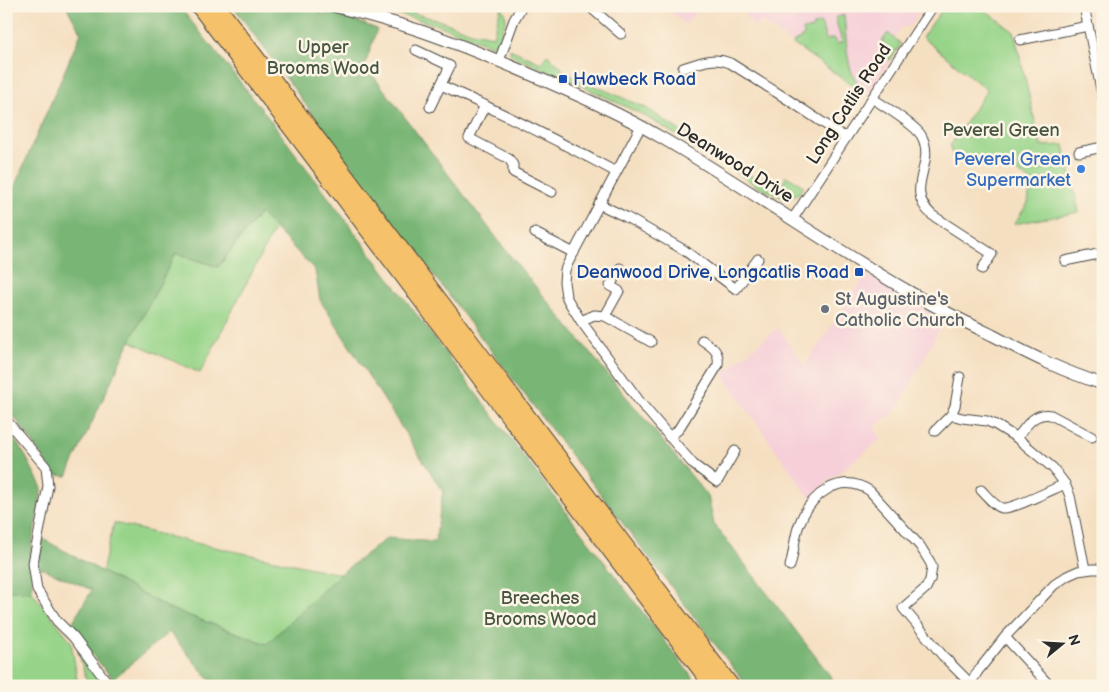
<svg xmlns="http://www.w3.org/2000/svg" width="1109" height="692" viewBox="0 0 1109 692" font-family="'Balsamiq Sans',sans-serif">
  <rect width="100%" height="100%" fill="#fcf5e5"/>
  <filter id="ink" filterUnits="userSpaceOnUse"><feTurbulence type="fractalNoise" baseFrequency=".02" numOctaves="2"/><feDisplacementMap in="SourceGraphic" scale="10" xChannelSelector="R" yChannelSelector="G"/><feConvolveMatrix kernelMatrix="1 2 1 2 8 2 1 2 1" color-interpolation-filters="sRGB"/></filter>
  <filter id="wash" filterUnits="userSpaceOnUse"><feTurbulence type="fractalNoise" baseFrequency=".0096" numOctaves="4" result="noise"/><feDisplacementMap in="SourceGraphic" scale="20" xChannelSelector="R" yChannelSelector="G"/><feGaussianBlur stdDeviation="1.12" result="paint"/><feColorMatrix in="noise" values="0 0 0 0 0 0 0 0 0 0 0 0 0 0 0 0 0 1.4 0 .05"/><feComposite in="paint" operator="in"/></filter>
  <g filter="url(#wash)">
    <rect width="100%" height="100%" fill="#f5dfc1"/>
    <g fill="#f6cfd8">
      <polygon points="664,6 702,6 685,24"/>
      <polygon points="738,6 924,6 915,20 910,26 901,28 897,34 895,39 901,44 867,95 792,44 765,24 764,20 754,27"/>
      <polygon points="866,274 944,321 896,411 874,426 881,439 809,497 722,374 778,328 805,366"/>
    </g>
    <g fill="#97d489" stroke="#61805a">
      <polygon points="368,6 387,6 438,20 472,32 493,36 501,7 505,13 506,20 498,42 494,45 489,45 438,25"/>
      <polygon points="945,6 980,6 1014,32 1041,146 1064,145 1079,212 1014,224 1028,203 1031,181 1006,165 975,158 953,157 950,146 987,90 922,37"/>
      <path d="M844,15C846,32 846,65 855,79C857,82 860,84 863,87L861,91L793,44L795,41L799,40L801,37L804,36L803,30L813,28V25L821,23L826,40L834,38L838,44L842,42L835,18Z"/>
      <polygon points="888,33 901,44 890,60 881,54 885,45 882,41"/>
      <polygon points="510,49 541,63 547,55 561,67 563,72 646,108 736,169 754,177 778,190 783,184 786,176 804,186 799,193 791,198 781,197 772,193 755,185 703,151 643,115 595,92 513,56 510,53"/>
      <polygon points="260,213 275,228 200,373 130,341 176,253 218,267"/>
      <polygon points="114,523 191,542 340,574 267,644 168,608 102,572"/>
      <polygon points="6,590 32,592 71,641 78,686 6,686"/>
      <polygon points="78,650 104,686 88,686"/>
    </g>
    <g fill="#79b675" stroke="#527050">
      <polygon points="66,6 179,6 264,112 524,457 699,686 215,686 169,632 113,679 69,628 92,590 37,566 43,539 168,608 267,644 340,574 387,538 435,542 443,492 320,300 315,270 260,213 218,267 176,253 130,341 67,476 55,475 16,419 6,412 6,206 81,33"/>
      <polygon points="233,6 317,6 318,7 320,14 334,13 377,29 365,65 508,253 708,496 714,524 838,686 747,686 370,192"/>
      <polygon points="6,427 25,455 42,488 31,549 32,592 6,591"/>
    </g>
  </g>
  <g filter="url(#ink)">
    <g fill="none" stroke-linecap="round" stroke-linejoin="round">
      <defs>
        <g id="minor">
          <polyline points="589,6 621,34"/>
          <polyline points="1084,6 1103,99"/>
          <polyline points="1020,40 1088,26"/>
          <polyline points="416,50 450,66 430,107"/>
          <polyline points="499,61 514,20 522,6"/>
          <path d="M683,68C699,63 713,56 730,63L787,99L846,138"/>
          <path d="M441,85C500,112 559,141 616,172"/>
          <path d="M872,98C884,106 914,124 921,135C938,164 902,188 932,215L992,254L982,269"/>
          <polyline points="485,105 469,138 509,159 513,165 513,172 552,192"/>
          <polyline points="641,126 567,265 565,270 564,282 566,296 569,302 581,321 640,402 680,449 694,465 717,482 735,451"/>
          <polyline points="1079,152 1103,147"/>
          <polyline points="599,204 626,217 684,250 736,289 758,259"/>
          <polyline points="792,220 933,6"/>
          <polyline points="535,233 574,253"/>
          <polyline points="1065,261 1103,253"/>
          <polyline points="605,316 619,291 610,286 620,268"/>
          <polyline points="581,321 594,315 605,316 651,342"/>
          <polyline points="951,415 962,418 987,421 996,425 1017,438 1053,468 1065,484 1070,496 1085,569"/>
          <polyline points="6,420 46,467 48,486 33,563 37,590 57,621 74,638 110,686"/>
          <polyline points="935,431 951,415 955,406 960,377"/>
          <path d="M669,437L678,430L718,365C720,351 712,347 702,340"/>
          <path d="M1017,438C1026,426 1034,412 1051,415L1092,437"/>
          <path d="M981,490C987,496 994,506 1002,508C1012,510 1053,489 1065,484"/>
          <path d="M790,566C794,553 794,538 799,525C810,495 840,471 870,491L920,546L930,562L932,567L930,580L926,588L903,608L943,656L970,683"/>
          <polyline points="1102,613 1103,613"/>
          <polyline points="1005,637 1050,686"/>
          <polyline points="969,686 978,671 1005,637 1054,585 1067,576 1078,571 1092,569 1103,569"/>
        </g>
        <path id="tertiary" d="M333,6C364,14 394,22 424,32C464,46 502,62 541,79C582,97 623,115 662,138C745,186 824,243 908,291C935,307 963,321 992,335C1028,354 1064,372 1103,384"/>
        <g id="motorway">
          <polyline points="199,6 713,686"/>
          <polyline points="217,6 731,686"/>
        </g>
      </defs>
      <use href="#minor" stroke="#494642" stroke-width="11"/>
      <use href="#tertiary" stroke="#494642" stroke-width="13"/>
      <use href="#motorway" stroke="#494642" stroke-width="18"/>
      <use href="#minor" stroke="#fff" stroke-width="9"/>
      <use href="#tertiary" stroke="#fff" stroke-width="11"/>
      <use href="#motorway" stroke="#f5c16b" stroke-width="16"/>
    </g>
  </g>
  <g fill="#1a4fb4" stroke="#fcf5e5" stroke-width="2">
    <rect x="558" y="74" width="10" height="10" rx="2.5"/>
    <rect x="854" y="267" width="10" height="10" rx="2.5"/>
  </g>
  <circle fill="#3f7fe0" stroke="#fcf5e5" stroke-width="2" cx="1081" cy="169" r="5"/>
  <circle fill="#6b7280" stroke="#fcf5e5" stroke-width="2" cx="825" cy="309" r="5"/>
  <g text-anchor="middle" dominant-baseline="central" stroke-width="5" stroke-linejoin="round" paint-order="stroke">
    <g font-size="18" fill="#465542" stroke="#fcf5e5">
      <text x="323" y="47">Upper<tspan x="323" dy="21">Brooms Wood</tspan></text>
      <text x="1001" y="130">Peverel Green</text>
      <text x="540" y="598">Breeches<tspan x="540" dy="21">Brooms Wood</tspan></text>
    </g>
    <g font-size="18" fill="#164399" stroke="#fcf5e5" text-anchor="start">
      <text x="573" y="79">Hawbeck Road</text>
      <text x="849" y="272" text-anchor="end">Deanwood Drive, Longcatlis Road</text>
    </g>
    <g font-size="18" fill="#2b2b2b" stroke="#fcf5e5">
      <text transform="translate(849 104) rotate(-57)">Long Catlis Road</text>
      <text transform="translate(735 163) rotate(32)">Deanwood Drive</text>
    </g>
    <g font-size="18" fill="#366cbe" stroke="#fcf5e5" text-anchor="end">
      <text x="1071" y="159">Peverel Green<tspan x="1071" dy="21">Supermarket</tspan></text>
    </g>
    <g font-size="18" fill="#5b616d" stroke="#fcf5e5" text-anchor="start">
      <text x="835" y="299">St Augustine's<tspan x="835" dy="21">Catholic Church</tspan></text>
    </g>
  </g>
  <rect width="1109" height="692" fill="none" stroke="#fcf5e5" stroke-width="25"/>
  <g transform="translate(1062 644) rotate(72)" stroke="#fcf5e5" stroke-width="4" paint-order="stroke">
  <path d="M0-4L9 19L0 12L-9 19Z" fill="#2b2b2b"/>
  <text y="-8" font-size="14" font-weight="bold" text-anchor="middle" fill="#2b2b2b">N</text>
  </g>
</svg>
